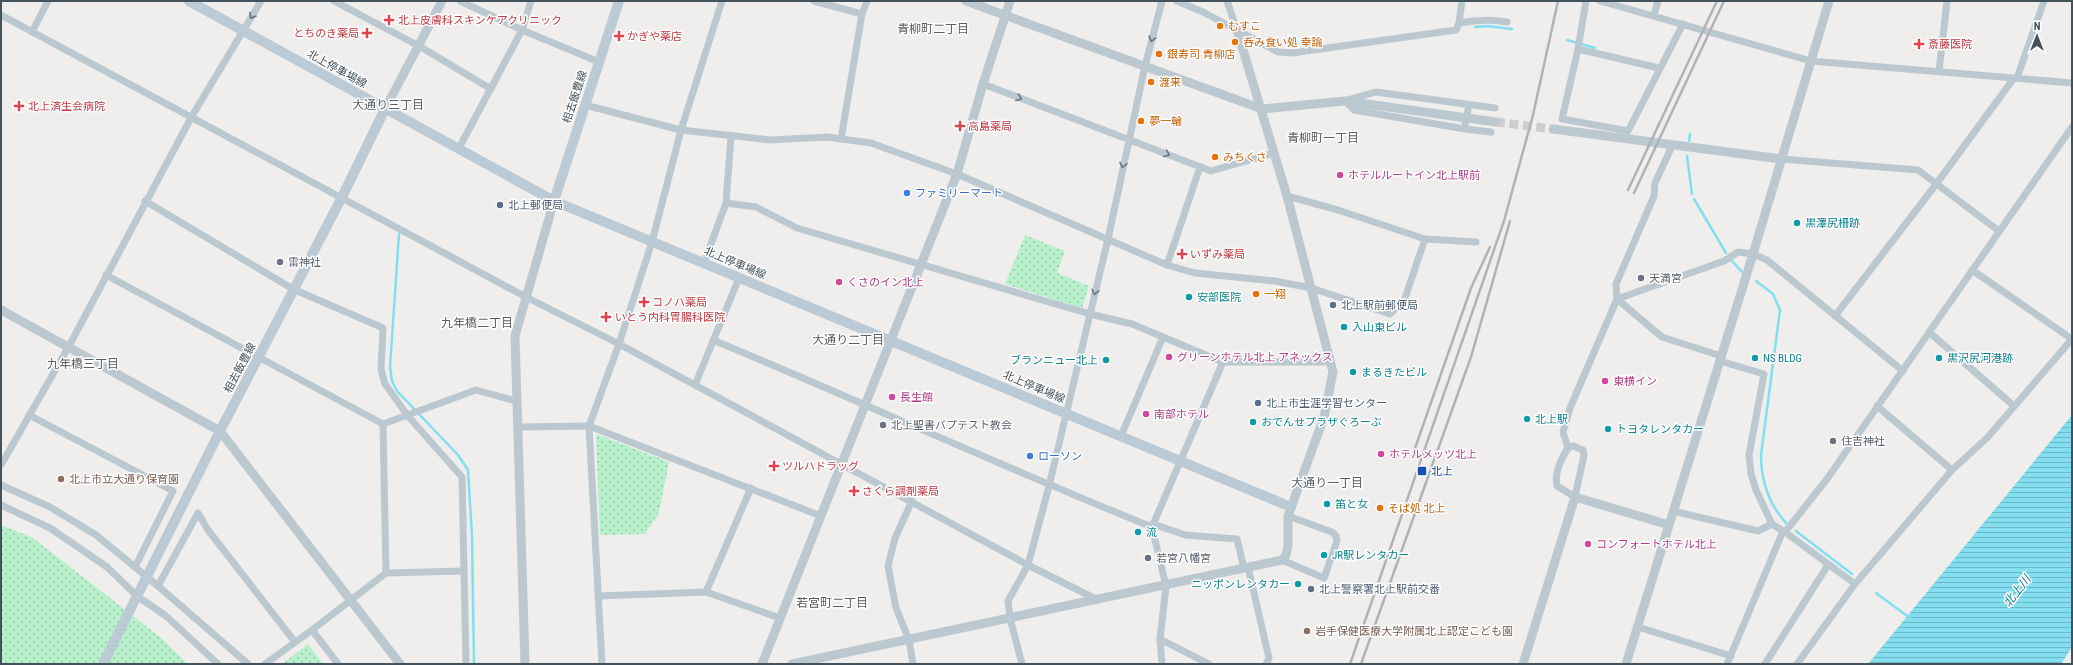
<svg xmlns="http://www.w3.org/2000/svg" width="2073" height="665" viewBox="0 0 2073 665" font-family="'Roboto Condensed','Noto Sans JP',sans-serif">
  <defs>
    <pattern id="park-dots" width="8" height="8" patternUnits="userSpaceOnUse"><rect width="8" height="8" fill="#b8f0cb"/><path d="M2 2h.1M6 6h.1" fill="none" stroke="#97c5a8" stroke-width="1.8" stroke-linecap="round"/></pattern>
    <pattern id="water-rules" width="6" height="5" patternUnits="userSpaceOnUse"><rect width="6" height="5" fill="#83dfef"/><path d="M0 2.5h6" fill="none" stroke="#6db7c5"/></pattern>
  </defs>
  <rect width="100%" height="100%" fill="#f0eded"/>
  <g fill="url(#park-dots)">
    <polygon points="1025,235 1065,251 1057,273 1089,286 1082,308 1005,284"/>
    <polygon points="596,434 669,462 659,513 645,534 600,535"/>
    <polygon points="1,525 33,538 160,637 188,664 1,664"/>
    <polygon points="308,644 323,664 282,664"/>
  </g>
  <polygon fill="url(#water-rules)" points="2072,415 2072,647 2061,664 1868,664"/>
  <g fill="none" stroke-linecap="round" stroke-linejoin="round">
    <g stroke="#83dfef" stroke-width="2.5">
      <polyline points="1475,27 1487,26 1512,29"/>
      <polyline points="1567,40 1595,48"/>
      <polyline points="1689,141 1690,134"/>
      <polyline points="1687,156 1692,194"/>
      <polyline points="1694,199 1726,253"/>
      <polyline points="399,234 390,367 392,381 397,391 458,455 468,470 472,535 474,664"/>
      <polyline points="1731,260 1743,273"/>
      <path d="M1756,281L1773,294L1780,310L1761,455C1761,480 1769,504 1786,523"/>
      <polyline points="1796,531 1852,574"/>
      <polyline points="1876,593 1910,618"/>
    </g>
    <polyline stroke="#ceced0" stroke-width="9" stroke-dasharray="9 4.5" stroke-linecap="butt" points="1496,122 1553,129"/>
    <g stroke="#bcc8d0" stroke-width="7">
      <polyline points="334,1 419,46 491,89"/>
      <polyline points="460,1 522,30 599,62"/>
      <polyline points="814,1 862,14"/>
      <path d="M1177,1L1203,12L1278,52L1292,53L1456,30L1459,23C1476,20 1490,19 1507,22"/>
      <polyline points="1227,1 1237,30"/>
      <polyline points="1586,1 1578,49 1562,119 1628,131 1683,24"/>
      <polyline points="1600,1 1811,61 2072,83"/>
      <polyline points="1,15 526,297 619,344 1028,565 1098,600"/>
      <polyline points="1654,15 1658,1"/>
      <polyline points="1459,23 1462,1"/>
      <polyline points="32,32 48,1"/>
      <polyline points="1578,49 1659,68"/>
      <polyline points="1939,71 1947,1"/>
      <polyline points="2017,78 2044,1"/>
      <polyline points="983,84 1211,171 1274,153"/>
      <polyline points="1347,100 1376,92 1495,108"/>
      <polyline points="1345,101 1354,110 1465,129 1491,132"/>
      <polyline points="585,105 681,130 770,140 827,137 871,143 957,174 1167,265 1195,273 1275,281 1311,288 1390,314 1404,301 1425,239"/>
      <polyline points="841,139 862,14 867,1"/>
      <polyline points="459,148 522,30 531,1"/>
      <polyline points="1781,159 1918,170 1999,231"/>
      <polyline points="1287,196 1338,210 1425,239 1476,242"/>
      <polyline points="145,201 293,289 383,328 381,369 385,384 408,416 462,477 466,664"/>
      <polyline points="726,203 756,207 797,228 1090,314 1132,324 1223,362 1322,362 1330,360"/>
      <polyline points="704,263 726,203 731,136"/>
      <polyline points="1167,265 1200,167"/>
      <polyline points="1972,270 2072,339"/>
      <polyline points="106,275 383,424 476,390 516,401"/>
      <polyline points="1617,299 1724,261 1738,252 1753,254 1767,260 1903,371"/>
      <polyline points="1617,299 1662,337 1721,356"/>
      <polyline points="1835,316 1937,183 2014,78"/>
      <polyline points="1929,332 2014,406"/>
      <path d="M713,340C860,401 1005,468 1152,527L1166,586L1160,639L1162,664"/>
      <polyline points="1720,361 1764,374 1749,455 1751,474 1756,490 1772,524 1783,531 1727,664"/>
      <polyline points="695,385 739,278"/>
      <polyline points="1877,406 1952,470"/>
      <polyline points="29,415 173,491 135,567"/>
      <polyline points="383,424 386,573"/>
      <polyline points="518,427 589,426 821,516"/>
      <polyline points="1121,436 1163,337"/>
      <path d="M1573,446L1583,450L1584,455L1575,497L1557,486C1554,473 1561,459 1568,448Z"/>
      <polyline points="1568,448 1563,432 1570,408 1617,299 1616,284 1654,196 1655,183 1672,146"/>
      <polyline points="1,465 69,346 192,116 261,1"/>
      <polyline points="1,485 50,507 96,535 158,586 248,664"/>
      <polyline points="912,501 895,538 888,566 896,608 909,640 913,664"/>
      <polyline points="1,505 50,528 107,567 137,596 166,616 218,664"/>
      <polyline points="1673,511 1758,531 1772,524"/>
      <polyline points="1153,524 1185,535 1237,539 1244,568"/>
      <polyline points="1152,527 1223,362"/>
      <polyline points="1282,560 1324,578 1337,541 1336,536 1332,532 1288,516"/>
      <polyline points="1248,567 1269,658 1266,664"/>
      <polyline points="1855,584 1785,532 1827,479 2072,127"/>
      <polyline points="158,586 198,513 208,530 295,642"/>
      <polyline points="706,592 751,488"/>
      <polyline points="598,596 706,592 780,618"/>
      <polyline points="1638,627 1731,656"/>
      <polyline points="312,630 338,664"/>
      <polyline points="1160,639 1209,664"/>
      <polyline points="265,664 312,630 386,573 463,571"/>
      <polyline points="602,664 589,426 619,344 652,242 681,130 722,1"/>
      <polyline points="1022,664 1010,618 1008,601 1028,565 1049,486 1108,239 1145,66 1162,1"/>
      <polyline points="1765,664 1828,565"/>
      <polyline points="1797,664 1855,584 1952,470 1987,438 2072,339"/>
    </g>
    <g stroke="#bcc8d0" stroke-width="9">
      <polyline points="966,1 1262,109 1345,101 1496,122"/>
      <polyline points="385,109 442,1"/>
      <polyline points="1553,129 1781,159"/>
      <polyline points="1,310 220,431 400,664"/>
      <polyline points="525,664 515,336 554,201"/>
      <polyline points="762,664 957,174 983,84 1010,1"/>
      <polyline points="792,664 1282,560 1286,555 1288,546 1288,516 1324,417 1333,372 1287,196 1237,30"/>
      <polyline points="1523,664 1575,497 1669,525"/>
      <polyline points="1626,664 1753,254 1829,1"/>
    </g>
    <g stroke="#bccad5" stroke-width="10">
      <polyline points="189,1 554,201 1291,507"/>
      <polyline points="554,201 619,1"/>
      <polyline points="220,431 342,197 385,109"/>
      <polyline points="103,664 137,596"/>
    </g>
    <g stroke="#afb3b8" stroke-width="2.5">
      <polyline points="1628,190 1717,1"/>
      <polyline points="1634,193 1724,1"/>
      <polyline points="1412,457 1471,288 1490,247"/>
      <polyline points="1350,664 1504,221 1533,115 1558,1"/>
      <polyline points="1361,664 1471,357 1510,221"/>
    </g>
    <polyline stroke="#bcc8d0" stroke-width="7" points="1465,126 1468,110"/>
    <polyline stroke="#bccad5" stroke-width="10" points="137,596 220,431"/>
  </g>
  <defs><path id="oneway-chevron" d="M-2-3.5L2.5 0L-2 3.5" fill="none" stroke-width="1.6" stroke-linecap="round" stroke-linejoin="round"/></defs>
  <g stroke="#68757e">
    <use href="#oneway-chevron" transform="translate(252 16) rotate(121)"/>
    <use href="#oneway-chevron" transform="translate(1152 39) rotate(105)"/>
    <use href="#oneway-chevron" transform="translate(1019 98) rotate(21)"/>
    <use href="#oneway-chevron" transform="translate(1167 154) rotate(21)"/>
    <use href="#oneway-chevron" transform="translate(1123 165) rotate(102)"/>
    <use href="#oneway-chevron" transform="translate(1095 292) rotate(104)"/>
  </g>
  <g fill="#e0444e" stroke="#fff" stroke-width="1.5">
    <path d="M387 14h4v4h4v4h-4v4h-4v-4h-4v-4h4z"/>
    <path d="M365 27h4v4h4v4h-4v4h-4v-4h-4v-4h4z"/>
    <path d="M617 30h4v4h4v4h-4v4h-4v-4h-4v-4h4z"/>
    <path d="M1917 38h4v4h4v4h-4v4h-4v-4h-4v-4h4z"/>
    <path d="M17 100h4v4h4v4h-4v4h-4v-4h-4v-4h4z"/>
    <path d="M958 120h4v4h4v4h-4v4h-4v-4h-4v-4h4z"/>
    <path d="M1180 248h4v4h4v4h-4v4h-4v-4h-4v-4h4z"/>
    <path d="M642 296h4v4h4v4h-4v4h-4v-4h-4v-4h4z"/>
    <path d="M604 311h4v4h4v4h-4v4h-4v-4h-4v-4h4z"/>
    <path d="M772 460h4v4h4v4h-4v4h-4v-4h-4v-4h4z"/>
    <path d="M852 485h4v4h4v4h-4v4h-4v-4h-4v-4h4z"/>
  </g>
  <g fill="#e8710a" stroke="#fff" stroke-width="1.5">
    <circle cx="1220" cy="26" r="4"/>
    <circle cx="1235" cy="42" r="4"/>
    <circle cx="1159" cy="54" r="4"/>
    <circle cx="1151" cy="82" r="4"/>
    <circle cx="1141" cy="121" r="4"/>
    <circle cx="1215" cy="157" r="4"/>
    <circle cx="1256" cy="294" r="4"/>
    <circle cx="1380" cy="508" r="4"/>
  </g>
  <g fill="#d1479c" stroke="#fff" stroke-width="1.5">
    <circle cx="1340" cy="175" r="4"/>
    <circle cx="839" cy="282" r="4"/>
    <circle cx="1169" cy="357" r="4"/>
    <circle cx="1605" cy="381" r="4"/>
    <circle cx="892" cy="397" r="4"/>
    <circle cx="1146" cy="414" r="4"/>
    <circle cx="1381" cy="454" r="4"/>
    <circle cx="1588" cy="544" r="4"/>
  </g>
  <g fill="#3f7fe0" stroke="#fff" stroke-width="1.5">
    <circle cx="907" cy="193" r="4"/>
    <circle cx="1030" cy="456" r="4"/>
  </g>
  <g fill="#5c6f8a" stroke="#fff" stroke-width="1.5">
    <circle cx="500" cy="205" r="4"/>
    <circle cx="1333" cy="305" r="4"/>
    <circle cx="1258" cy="403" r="4"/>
    <circle cx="1311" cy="589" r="4"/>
  </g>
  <g fill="#0f9aa8" stroke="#fff" stroke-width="1.5">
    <circle cx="1797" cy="223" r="4"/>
    <circle cx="1189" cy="297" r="4"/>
    <circle cx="1344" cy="327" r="4"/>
    <circle cx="1755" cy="358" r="4"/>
    <circle cx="1939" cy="358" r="4"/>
    <circle cx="1106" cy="360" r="4"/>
    <circle cx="1353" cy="372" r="4"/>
    <circle cx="1527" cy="419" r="4"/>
    <circle cx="1253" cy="422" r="4"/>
    <circle cx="1608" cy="429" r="4"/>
    <circle cx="1327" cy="504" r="4"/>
    <circle cx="1138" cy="532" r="4"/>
    <circle cx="1324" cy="555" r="4"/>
    <circle cx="1298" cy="584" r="4"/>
  </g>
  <g fill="#6b7280" stroke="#fff" stroke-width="1.5">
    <circle cx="280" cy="262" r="4"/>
    <circle cx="1641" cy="278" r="4"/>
    <circle cx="883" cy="425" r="4"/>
    <circle cx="1833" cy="441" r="4"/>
    <circle cx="1148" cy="558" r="4"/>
  </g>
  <rect fill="#1a4fb4" stroke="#fff" stroke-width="1.5" x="1417" y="466" width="10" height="10" rx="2"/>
  <g fill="#8d6e63" stroke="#fff" stroke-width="1.5">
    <circle cx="61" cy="479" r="4"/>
    <circle cx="1307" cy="631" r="4"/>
  </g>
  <g text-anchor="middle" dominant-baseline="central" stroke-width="3" stroke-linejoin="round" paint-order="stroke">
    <g font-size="11" fill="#be3a42" stroke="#fff" text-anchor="start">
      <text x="398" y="20">北上皮膚科スキンケアクリニック</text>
      <text x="359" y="33" text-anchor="end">とちのき薬局</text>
      <text x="627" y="36">かぎや薬店</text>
      <text x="1928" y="44">斎藤医院</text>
      <text x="28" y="106">北上済生会病院</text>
      <text x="968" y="126">高島薬局</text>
      <text x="1190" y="254">いずみ薬局</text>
      <text x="652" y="302">コノハ薬局</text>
      <text x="615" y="317">いとう内科胃腸科医院</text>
      <text x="782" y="466">ツルハドラッグ</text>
      <text x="862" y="491">さくら調剤薬局</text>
    </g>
    <g font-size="11" fill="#c56008" stroke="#fff" text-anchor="start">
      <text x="1228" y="26">むすこ</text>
      <text x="1243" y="42">呑み食い処 幸論</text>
      <text x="1167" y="54">銀寿司 青柳店</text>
      <text x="1159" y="82">渡来</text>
      <text x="1149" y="121">夢一輪</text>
      <text x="1223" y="157">みちくさ</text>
      <text x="1264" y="294">一翔</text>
      <text x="1388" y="508">そば処 北上</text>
    </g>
    <g font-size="11" fill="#44525b" stroke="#fff">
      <text transform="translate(337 69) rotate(29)">北上停車場線</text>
      <text transform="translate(575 97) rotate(-72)">相去飯豊線</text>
      <text transform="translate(735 263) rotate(23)">北上停車場線</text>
      <text transform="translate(240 368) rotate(-62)">相去飯豊線</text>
      <text transform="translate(1034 387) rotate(23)">北上停車場線</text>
    </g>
    <g font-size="11" fill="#b23c85" stroke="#fff" text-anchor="start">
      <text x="1348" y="175">ホテルルートイン北上駅前</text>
      <text x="847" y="282">くさのイン北上</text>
      <text x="1177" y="357">グリーンホテル北上 アネックス</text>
      <text x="1613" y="381">東横イン</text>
      <text x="900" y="397">長生館</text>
      <text x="1154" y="414">南部ホテル</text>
      <text x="1389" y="454">ホテルメッツ北上</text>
      <text x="1596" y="544">コンフォートホテル北上</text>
    </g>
    <g font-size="11" fill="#366cbe" stroke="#fff" text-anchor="start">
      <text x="915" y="193">ファミリーマート</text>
      <text x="1038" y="456">ローソン</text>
    </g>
    <g font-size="11" fill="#4e5e75" stroke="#fff" text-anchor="start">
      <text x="508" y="205">北上郵便局</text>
      <text x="1341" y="305">北上駅前郵便局</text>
      <text x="1266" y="403">北上市生涯学習センター</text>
      <text x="1319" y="589">北上警察署北上駅前交番</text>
    </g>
    <g font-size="11" fill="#0d838f" stroke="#fff" text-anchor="start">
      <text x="1805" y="223">黒澤尻柵跡</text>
      <text x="1197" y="297">安部医院</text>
      <text x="1352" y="327">入山東ビル</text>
      <text x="1763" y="358">NS BLDG</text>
      <text x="1947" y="358">黒沢尻河港跡</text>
      <text x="1098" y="360" text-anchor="end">ブランニュー北上</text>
      <text x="1361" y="372">まるきたビル</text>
      <text x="1535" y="419">北上駅</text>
      <text x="1261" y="422">おでんせプラザぐろーぶ</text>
      <text x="1616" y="429">トヨタレンタカー</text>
      <text x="1335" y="504">笛と女</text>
      <text x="1146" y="532">流</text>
      <text x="1332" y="555">JR駅レンタカー</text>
      <text x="1290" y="584" text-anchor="end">ニッポンレンタカー</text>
    </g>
    <g font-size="11" fill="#5b616d" stroke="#fff" text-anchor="start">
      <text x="288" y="262">雷神社</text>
      <text x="1649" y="278">天満宮</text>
      <text x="891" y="425">北上聖書バプテスト教会</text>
      <text x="1841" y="441">住吉神社</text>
      <text x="1156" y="558">若宮八幡宮</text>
    </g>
    <g font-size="11" fill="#164399" stroke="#fff" text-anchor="start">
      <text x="1431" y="471">北上</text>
    </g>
    <g font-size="11" fill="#785e54" stroke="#fff" text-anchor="start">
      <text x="69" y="479">北上市立大通り保育園</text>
      <text x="1315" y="631">岩手保健医療大学附属北上認定こども園</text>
    </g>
    <g font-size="12" fill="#595e62" stroke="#fff">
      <text x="933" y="29">青柳町二丁目</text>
      <text x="388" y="105">大通り三丁目</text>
      <text x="1323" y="138">青柳町一丁目</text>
      <text x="477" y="323">九年橋二丁目</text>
      <text x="848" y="340">大通り二丁目</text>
      <text x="83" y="364">九年橋三丁目</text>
      <text x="1327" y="483">大通り一丁目</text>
      <text x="832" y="603">若宮町二丁目</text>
    </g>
    <g font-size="12" font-style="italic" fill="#088095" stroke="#fff">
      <text transform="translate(2017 591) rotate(-52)">北上川</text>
    </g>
  </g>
  <rect width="2073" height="665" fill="none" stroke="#44525b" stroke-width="4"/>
  <g transform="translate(2037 36)" stroke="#ffffff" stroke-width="3" paint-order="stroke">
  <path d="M0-3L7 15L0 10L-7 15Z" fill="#44525b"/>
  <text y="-6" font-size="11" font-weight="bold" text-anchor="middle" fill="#44525b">N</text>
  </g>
</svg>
